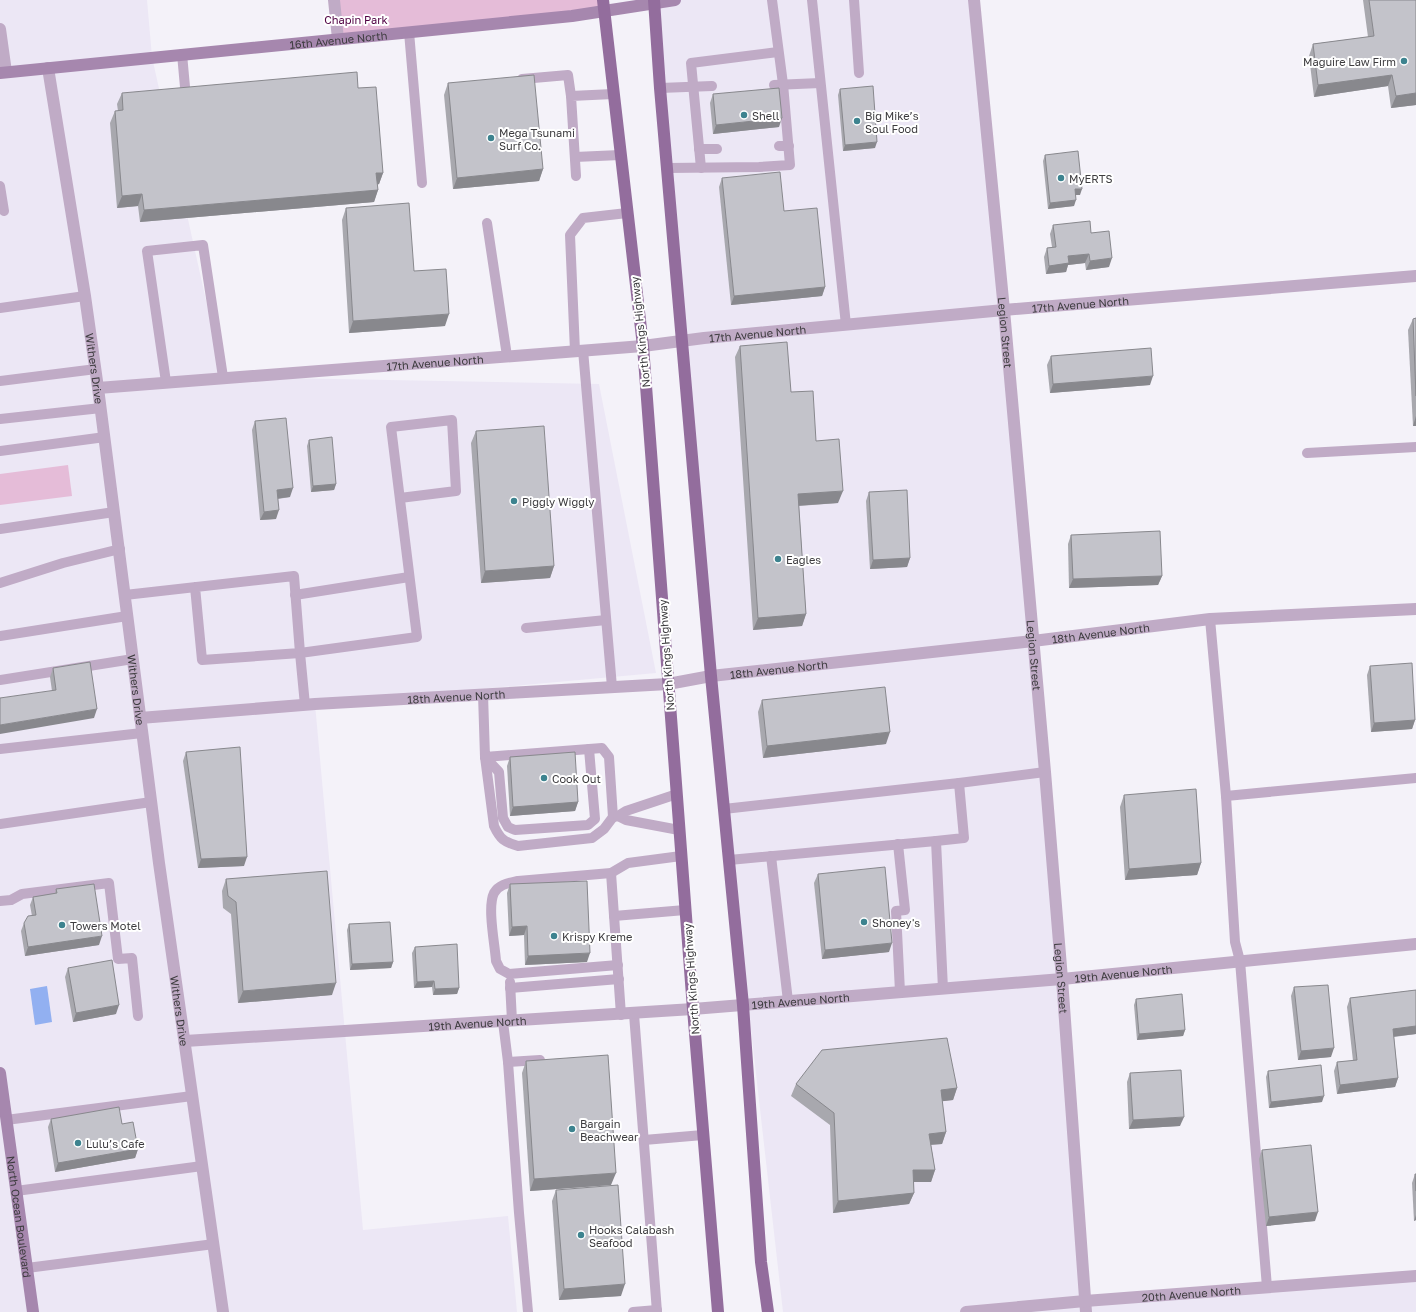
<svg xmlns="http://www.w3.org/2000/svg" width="1416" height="1312" viewBox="0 0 1416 1312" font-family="'Golos Text',sans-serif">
  <rect width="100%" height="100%" fill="#f4f2f9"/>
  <g fill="#ece7f5">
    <polygon points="0,0 147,0 152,57 223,377 599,384 656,673 315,704 363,1230 508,1216 517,1312 0,1312"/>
    <polygon points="654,0 974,0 1085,1301 1416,1273 1416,1312 783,1312 711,676"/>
  </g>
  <g fill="#e5bcd8">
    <polygon points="334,0 603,0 604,11 338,39"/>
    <polygon points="68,465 72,496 0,505 0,474"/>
  </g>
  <polygon fill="#92b0f1" points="47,986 52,1022 35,1025 30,989"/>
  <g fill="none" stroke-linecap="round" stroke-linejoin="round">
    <g stroke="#c0abc6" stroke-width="10">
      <polyline points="812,0 846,325"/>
      <polyline points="854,0 859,73"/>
      <polyline points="409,32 422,183"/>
      <polyline points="182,54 186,98"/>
      <polyline points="522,79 568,75 571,96"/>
      <polyline points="774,85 820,83"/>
      <polyline points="660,88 712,86"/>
      <polyline points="779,146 789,146"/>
      <polyline points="699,149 717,149"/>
      <polyline points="575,157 620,155"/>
      <polyline points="668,168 759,167 790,165 783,84 772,0"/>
      <polyline points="701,168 691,63 778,52"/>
      <polyline points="576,176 571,96 613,94"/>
      <polyline points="0,186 4,211"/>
      <polyline points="487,223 507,356"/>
      <polyline points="0,308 85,296"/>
      <polyline points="583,350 612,687"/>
      <polyline points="575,351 570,235 583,218 627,213"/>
      <polyline points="0,381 96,369"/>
      <polyline points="166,382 147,251 203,245 223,377"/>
      <polyline points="0,419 101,408"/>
      <polyline points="0,451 105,437"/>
      <polyline points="1307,453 1416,447"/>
      <polyline points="0,529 114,512"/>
      <polyline points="0,583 63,563 120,549"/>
      <polyline points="125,595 294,576 300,653 202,660 195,587"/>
      <polyline points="295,595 409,577"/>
      <polyline points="1210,619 1226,796 1235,942 1240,961 1267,1287"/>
      <polyline points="526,628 606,620"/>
      <polyline points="0,636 127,616"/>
      <polyline points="0,680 133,659"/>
      <polyline points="483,694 485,757 602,748 609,757 613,817 618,816 626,820 679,830"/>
      <path d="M305,705L300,653L417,637C408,567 400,497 391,427L452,420L456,491L400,498"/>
      <polyline points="0,749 142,733"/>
      <polyline points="485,757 499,772 503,818 508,827 515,830 588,825 595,819 589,749"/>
      <path d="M485,757L494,826C500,839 504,842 518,846L592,838L604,829L613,817"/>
      <polyline points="959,783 1045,772"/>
      <polyline points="1226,796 1416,778"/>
      <polyline points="724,809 959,783 964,838 936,841 943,989"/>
      <polyline points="618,816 626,811 677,794"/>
      <polyline points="0,824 151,802"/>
      <polyline points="898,844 905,910 896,911 900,992"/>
      <polyline points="771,856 788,1001"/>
      <polyline points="729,860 936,841"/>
      <polyline points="611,873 621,1015"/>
      <polyline points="0,901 11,900 22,894 109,883 118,959 132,958 138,1016"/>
      <polyline points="614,916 685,910"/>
      <path d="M618,965L509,974L500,969L496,961C495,945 487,907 494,893C499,884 509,883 518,881L611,873L628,863L681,856"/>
      <polyline points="510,982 512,1021"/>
      <polyline points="510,988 619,979"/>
      <polyline points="634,1014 657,1312"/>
      <polyline points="503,1022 508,1062 519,1213 528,1312"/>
      <polyline points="508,1062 540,1060"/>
      <polyline points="6,1120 192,1096"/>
      <polyline points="644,1140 703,1135"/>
      <polyline points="16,1191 202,1166"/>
      <polyline points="27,1268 214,1244"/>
      <polyline points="633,1312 657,1310"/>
    </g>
    <g stroke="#c0abc6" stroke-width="12">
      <polyline points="334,0 338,39"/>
      <path id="s1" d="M974,0L1004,310L1045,772L1062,979L1086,1312"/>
      <polyline points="0,29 6,72"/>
      <path id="s2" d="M48,68L85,296L98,388L159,863L223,1312"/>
      <path id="s3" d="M98,388L643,346L704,338L1004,310L1416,276"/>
      <path id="s4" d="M140,718L315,704L668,684L711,676L1033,641L1210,619L1416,609"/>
      <path id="s5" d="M185,1041L693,1009L1062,979L1416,944"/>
      <path id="s6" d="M966,1312L1085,1301L1416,1276"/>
    </g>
    <g stroke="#a687ae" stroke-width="12">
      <path id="s7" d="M0,73L572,16L675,0"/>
      <path id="s8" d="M0,1073L33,1312"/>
    </g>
    <g stroke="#936d9d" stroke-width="12">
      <polyline points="603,0 643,346 693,1009 718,1312"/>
      <polyline points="654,0 660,88 711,676 743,1005 761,1262 768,1312"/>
    </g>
  </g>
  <g fill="#a8a8ae">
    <polygon points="1363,0 1416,0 1416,105 1391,108 1388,86 1314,97 1309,56 1313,44 1368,37"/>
    <polygon points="448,83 543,169 539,181 453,189 444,95"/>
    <polygon points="358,88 383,173 379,184 377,185 378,190 374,202 140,222 138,206 117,208 110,123 115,111 118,111 117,104 122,93"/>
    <polygon points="840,89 875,148 843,151 838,95"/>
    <polygon points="713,94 779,127 713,134 710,103"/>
    <polygon points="1045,155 1080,195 1075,195 1074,206 1048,209 1043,161"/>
    <polygon points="722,178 784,211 825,287 822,296 731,305 719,187"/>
    <polygon points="346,208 414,271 445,326 349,333 342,220"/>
    <polygon points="1053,225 1091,233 1109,267 1086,270 1085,263 1068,265 1066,272 1046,274 1044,257 1047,248 1052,247 1050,234"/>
    <polygon points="1416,318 1416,426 1413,426 1408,330 1413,319"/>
    <polygon points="740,346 791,392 816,441 838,503 799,506 806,614 802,626 753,630 735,357"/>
    <polygon points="1051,356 1150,385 1050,393 1047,365"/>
    <polygon points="255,421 290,497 278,499 276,519 260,520 252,430"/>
    <polygon points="476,431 554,566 550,578 481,583 471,443"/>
    <polygon points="309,440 336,484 334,490 311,492 307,446"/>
    <polygon points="869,492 910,558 907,567 870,569 866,501"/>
    <polygon points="1071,535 1162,576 1158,585 1069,588 1068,544"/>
    <polygon points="1370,666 1415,720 1412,729 1371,732 1367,675"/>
    <polygon points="53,668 94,718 52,691 50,677"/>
    <polygon points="762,700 886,744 763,758 758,712"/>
    <polygon points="186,752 244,866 198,868 183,761"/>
    <polygon points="510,757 578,802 575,811 510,816 507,766"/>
    <polygon points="1124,795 1201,863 1197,875 1125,880 1120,807"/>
    <polygon points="818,874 889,952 822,959 814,883"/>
    <polygon points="226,879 332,995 238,1003 231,914 223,908 222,891"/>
    <polygon points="510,884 587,962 525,965 524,935 509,936 507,893"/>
    <polygon points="56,889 99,945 25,956 21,931 24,923 32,916 30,905 33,897 55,893"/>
    <polygon points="349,924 393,962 391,968 350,970 347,930"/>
    <polygon points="415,947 459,988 457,994 433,995 432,987 414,988 412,953"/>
    <polygon points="68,968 116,1014 73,1022 65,977"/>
    <polygon points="1294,987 1331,1057 1298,1060 1291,996"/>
    <polygon points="1416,990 1416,1034 1394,1037 1398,1078 1395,1087 1337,1094 1334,1071 1337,1062 1353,1061 1347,1007 1350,998"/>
    <polygon points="1136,999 1185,1030 1183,1036 1137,1040 1134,1005"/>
    <polygon points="526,1061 611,1185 530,1191 522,1073"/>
    <polygon points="1268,1071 1322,1102 1269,1108 1266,1077"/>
    <polygon points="1130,1073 1180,1126 1129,1129 1127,1082"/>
    <polygon points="796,1084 957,1088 953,1100 942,1101 946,1132 942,1144 931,1145 935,1170 931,1182 914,1182 914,1193 909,1204 833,1213 830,1125 791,1096"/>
    <polygon points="51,1119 122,1124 138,1149 135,1158 55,1172 48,1127"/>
    <polygon points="1262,1150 1315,1221 1266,1226 1259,1159"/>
    <polygon points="1415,1174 1416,1174 1416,1220 1414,1221 1412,1183"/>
    <polygon points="556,1190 621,1296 559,1300 552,1201"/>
  </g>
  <g fill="#88888d">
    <polygon points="1392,75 1388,86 1314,97 1318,85"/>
    <polygon points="1416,93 1416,105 1391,108 1396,96"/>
    <polygon points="782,118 779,127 713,134 716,125"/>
    <polygon points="877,142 875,148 843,151 845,145"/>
    <polygon points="543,169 539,181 453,189 457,178"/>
    <polygon points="376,173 383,173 379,184 372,185"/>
    <polygon points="1075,189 1082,189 1080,195 1073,195"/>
    <polygon points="378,190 374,202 140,222 144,210"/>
    <polygon points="142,194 138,206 117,208 122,196"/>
    <polygon points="1076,200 1074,206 1048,209 1050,203"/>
    <polygon points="1089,254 1085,263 1068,265 1066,272 1046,274 1049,266 1068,256"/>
    <polygon points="1112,258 1109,267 1086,270 1090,261"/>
    <polygon points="825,287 822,296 731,305 734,296"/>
    <polygon points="449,314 445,326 349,333 353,321"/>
    <polygon points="1153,376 1150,385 1050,393 1053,384"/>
    <polygon points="1416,416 1416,426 1413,426"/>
    <polygon points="336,484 334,490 311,492 313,486"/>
    <polygon points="293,488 290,497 274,499 277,490"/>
    <polygon points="843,491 838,503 794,506 798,494"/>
    <polygon points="279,510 276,519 260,520 264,512"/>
    <polygon points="910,558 907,567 870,569 873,560"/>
    <polygon points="554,566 550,578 481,583 485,571"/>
    <polygon points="1162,576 1158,585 1069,588 1073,579"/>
    <polygon points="806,614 802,626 753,630 758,618"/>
    <polygon points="97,709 94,718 0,734 0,725"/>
    <polygon points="1415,720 1412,729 1371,732 1374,723"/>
    <polygon points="890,732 886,744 763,758 767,746"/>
    <polygon points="578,802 575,811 510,816 513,807"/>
    <polygon points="247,857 244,866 198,868 201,859"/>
    <polygon points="1201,863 1197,875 1125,880 1129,869"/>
    <polygon points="527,926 524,935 509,936 512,927"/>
    <polygon points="102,936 99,945 25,956 28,947"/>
    <polygon points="892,943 889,952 822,959 825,950"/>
    <polygon points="590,953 587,962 525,965 528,956"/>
    <polygon points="393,962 391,968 350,970 352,964"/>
    <polygon points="434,981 432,987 414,988 417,982"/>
    <polygon points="336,983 332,995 238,1003 243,991"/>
    <polygon points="459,988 457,994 433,995 435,989"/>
    <polygon points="119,1005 116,1014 73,1022 76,1013"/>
    <polygon points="1416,1026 1416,1034 1390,1037 1393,1029"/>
    <polygon points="1185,1030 1183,1036 1137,1040 1139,1034"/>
    <polygon points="1334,1048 1331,1057 1298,1060 1301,1051"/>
    <polygon points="1398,1078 1395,1087 1337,1094 1340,1085"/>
    <polygon points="957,1088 953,1100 936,1102 941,1090"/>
    <polygon points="1324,1096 1322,1102 1269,1108 1271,1102"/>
    <polygon points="1184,1117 1180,1126 1129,1129 1133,1120"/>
    <polygon points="946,1132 942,1144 925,1145 929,1134"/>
    <polygon points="138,1149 135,1158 55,1172 58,1163"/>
    <polygon points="913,1170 935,1170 931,1182 909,1182"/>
    <polygon points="616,1173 611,1185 530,1191 534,1179"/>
    <polygon points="914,1193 909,1204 833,1213 838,1201"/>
    <polygon points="1318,1212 1315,1221 1266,1226 1269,1217"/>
    <polygon points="1416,1215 1416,1220 1414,1221"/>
    <polygon points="625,1284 621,1296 559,1300 564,1289"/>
  </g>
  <g fill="#c3c3ca" stroke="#88888d">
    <polygon points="1369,0 1416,0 1416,93 1396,96 1392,75 1318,85 1313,44 1374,36"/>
    <polygon points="357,72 358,88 376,87 383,173 376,173 378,190 144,210 142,194 122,196 115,111 123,110 122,93"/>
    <polygon points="534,75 543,169 457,178 448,83"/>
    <polygon points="873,86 877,142 845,145 840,89"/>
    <polygon points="779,88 782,118 716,125 713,94"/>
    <polygon points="1078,151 1082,189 1075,189 1076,200 1050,203 1045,155"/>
    <polygon points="780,172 784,211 817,208 825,287 734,296 722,178"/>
    <polygon points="409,203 414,271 446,269 449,314 353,321 346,208"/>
    <polygon points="1090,221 1091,233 1109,231 1112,258 1090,261 1089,254 1068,256 1069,263 1049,266 1047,248 1056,247 1053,225"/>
    <polygon points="1416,318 1416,396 1413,319"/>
    <polygon points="787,342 791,392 813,391 816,441 839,439 843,491 798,494 806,614 758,618 740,346"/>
    <polygon points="1151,348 1153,376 1053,384 1051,356"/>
    <polygon points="286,418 293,488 277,490 279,510 264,512 255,421"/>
    <polygon points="544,426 554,566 485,571 476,431"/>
    <polygon points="332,437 336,484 313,486 309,440"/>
    <polygon points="907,490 910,558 873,560 869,492"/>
    <polygon points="1160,531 1162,576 1073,579 1071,535"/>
    <polygon points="90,662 97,709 0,725 0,698 56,690 53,668"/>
    <polygon points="1412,663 1415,720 1374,723 1370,666"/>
    <polygon points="885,687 890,732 767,746 762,700"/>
    <polygon points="240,747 247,857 201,859 186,752"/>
    <polygon points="575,752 578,802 513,807 510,757"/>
    <polygon points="1196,789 1201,863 1129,869 1124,795"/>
    <polygon points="885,867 892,943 825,950 818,874"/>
    <polygon points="327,871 336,983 243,991 236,902 228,896 226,879"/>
    <polygon points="587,881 590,953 528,956 527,926 512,927 510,884"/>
    <polygon points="94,884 102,936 28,947 24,923 28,916 36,915 33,897 57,893 56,889"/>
    <polygon points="390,922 393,962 352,964 349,924"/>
    <polygon points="457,944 459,988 435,989 434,981 417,982 415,947"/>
    <polygon points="112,960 119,1005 76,1013 68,968"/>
    <polygon points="1328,985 1334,1048 1301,1051 1294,987"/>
    <polygon points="1416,990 1416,1026 1393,1029 1398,1078 1340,1085 1337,1062 1357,1060 1350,998"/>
    <polygon points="1182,994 1185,1030 1139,1034 1136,999"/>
    <polygon points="947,1038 957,1088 941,1090 946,1132 929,1134 935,1170 913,1170 914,1193 838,1201 834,1113 796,1084 822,1050"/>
    <polygon points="608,1055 616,1173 534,1179 526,1061"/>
    <polygon points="1321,1065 1324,1096 1271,1102 1268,1071"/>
    <polygon points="1181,1070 1184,1117 1133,1120 1130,1073"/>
    <polygon points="119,1107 122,1124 133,1122 138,1149 58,1163 51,1119"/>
    <polygon points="1311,1145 1318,1212 1269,1217 1262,1150"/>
    <polygon points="1415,1174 1416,1174 1416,1191"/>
    <polygon points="618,1185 625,1284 564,1289 556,1190"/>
  </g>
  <g fill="#3d838f" stroke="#fff" stroke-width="1.5">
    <circle cx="1404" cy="61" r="4"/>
    <circle cx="744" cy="115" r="4"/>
    <circle cx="857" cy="121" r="4"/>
    <circle cx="491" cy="138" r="4"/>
    <circle cx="1061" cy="178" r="4"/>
    <circle cx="514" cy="501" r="4"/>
    <circle cx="778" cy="559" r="4"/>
    <circle cx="544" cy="778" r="4"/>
    <circle cx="864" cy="922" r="4"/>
    <circle cx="62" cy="925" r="4"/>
    <circle cx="554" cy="936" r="4"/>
    <circle cx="572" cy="1129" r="4"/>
    <circle cx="78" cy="1143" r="4"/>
    <circle cx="581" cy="1235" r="4"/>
  </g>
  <g text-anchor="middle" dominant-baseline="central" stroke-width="4" stroke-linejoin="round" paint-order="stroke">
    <g font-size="11" fill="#4f0042" stroke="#fff">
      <text x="356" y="19">Chapin Park</text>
    </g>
    <g font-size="11" fill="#3d3c3f" stroke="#fff">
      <text stroke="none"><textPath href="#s7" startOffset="340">16th Avenue North</textPath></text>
      <text stroke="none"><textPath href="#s3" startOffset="986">17th Avenue North</textPath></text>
      <text transform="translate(640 332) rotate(-96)">North Kings Highway</text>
      <text stroke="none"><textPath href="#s3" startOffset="662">17th Avenue North</textPath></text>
      <text stroke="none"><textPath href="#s1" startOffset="334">Legion Street</textPath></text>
      <text stroke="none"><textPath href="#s3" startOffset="338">17th Avenue North</textPath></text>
      <text stroke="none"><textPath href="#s2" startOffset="304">Withers Drive</textPath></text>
      <text stroke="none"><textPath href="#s4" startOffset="965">18th Avenue North</textPath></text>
      <text transform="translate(666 655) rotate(-94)">North Kings Highway</text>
      <text stroke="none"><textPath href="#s1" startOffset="658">Legion Street</textPath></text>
      <text stroke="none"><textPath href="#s4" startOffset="641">18th Avenue North</textPath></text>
      <text stroke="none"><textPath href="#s2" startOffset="628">Withers Drive</textPath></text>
      <text stroke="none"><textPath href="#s4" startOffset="317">18th Avenue North</textPath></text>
      <text stroke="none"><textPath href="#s5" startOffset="941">19th Avenue North</textPath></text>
      <text stroke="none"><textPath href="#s1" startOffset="982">Legion Street</textPath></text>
      <text transform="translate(691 979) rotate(-94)">North Kings Highway</text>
      <text stroke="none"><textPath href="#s5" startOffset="617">19th Avenue North</textPath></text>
      <text stroke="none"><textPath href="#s2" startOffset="952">Withers Drive</textPath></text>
      <text stroke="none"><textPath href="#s5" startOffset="293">19th Avenue North</textPath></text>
      <text stroke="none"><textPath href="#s8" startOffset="145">North Ocean Boulevard</textPath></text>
      <text stroke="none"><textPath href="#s6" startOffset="226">20th Avenue North</textPath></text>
    </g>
    <g font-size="11" fill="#3d3c3f" stroke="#fff" text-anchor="start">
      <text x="1396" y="61" text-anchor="end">Maguire Law Firm</text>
      <text x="752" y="115">Shell</text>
      <text x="865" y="115">Big Mike’s<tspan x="865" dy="13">Soul Food</tspan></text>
      <text x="499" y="132">Mega Tsunami<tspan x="499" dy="13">Surf Co.</tspan></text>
      <text x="1069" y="178">MyERTS</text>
      <text x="522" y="501">Piggly Wiggly</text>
      <text x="786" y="559">Eagles</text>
      <text x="552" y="778">Cook Out</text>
      <text x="872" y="922">Shoney's</text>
      <text x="70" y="925">Towers Motel</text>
      <text x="562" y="936">Krispy Kreme</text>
      <text x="580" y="1123">Bargain<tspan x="580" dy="13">Beachwear</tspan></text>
      <text x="86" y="1143">Lulu’s Cafe</text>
      <text x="589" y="1229">Hooks Calabash<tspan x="589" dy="13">Seafood</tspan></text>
    </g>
  </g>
</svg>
